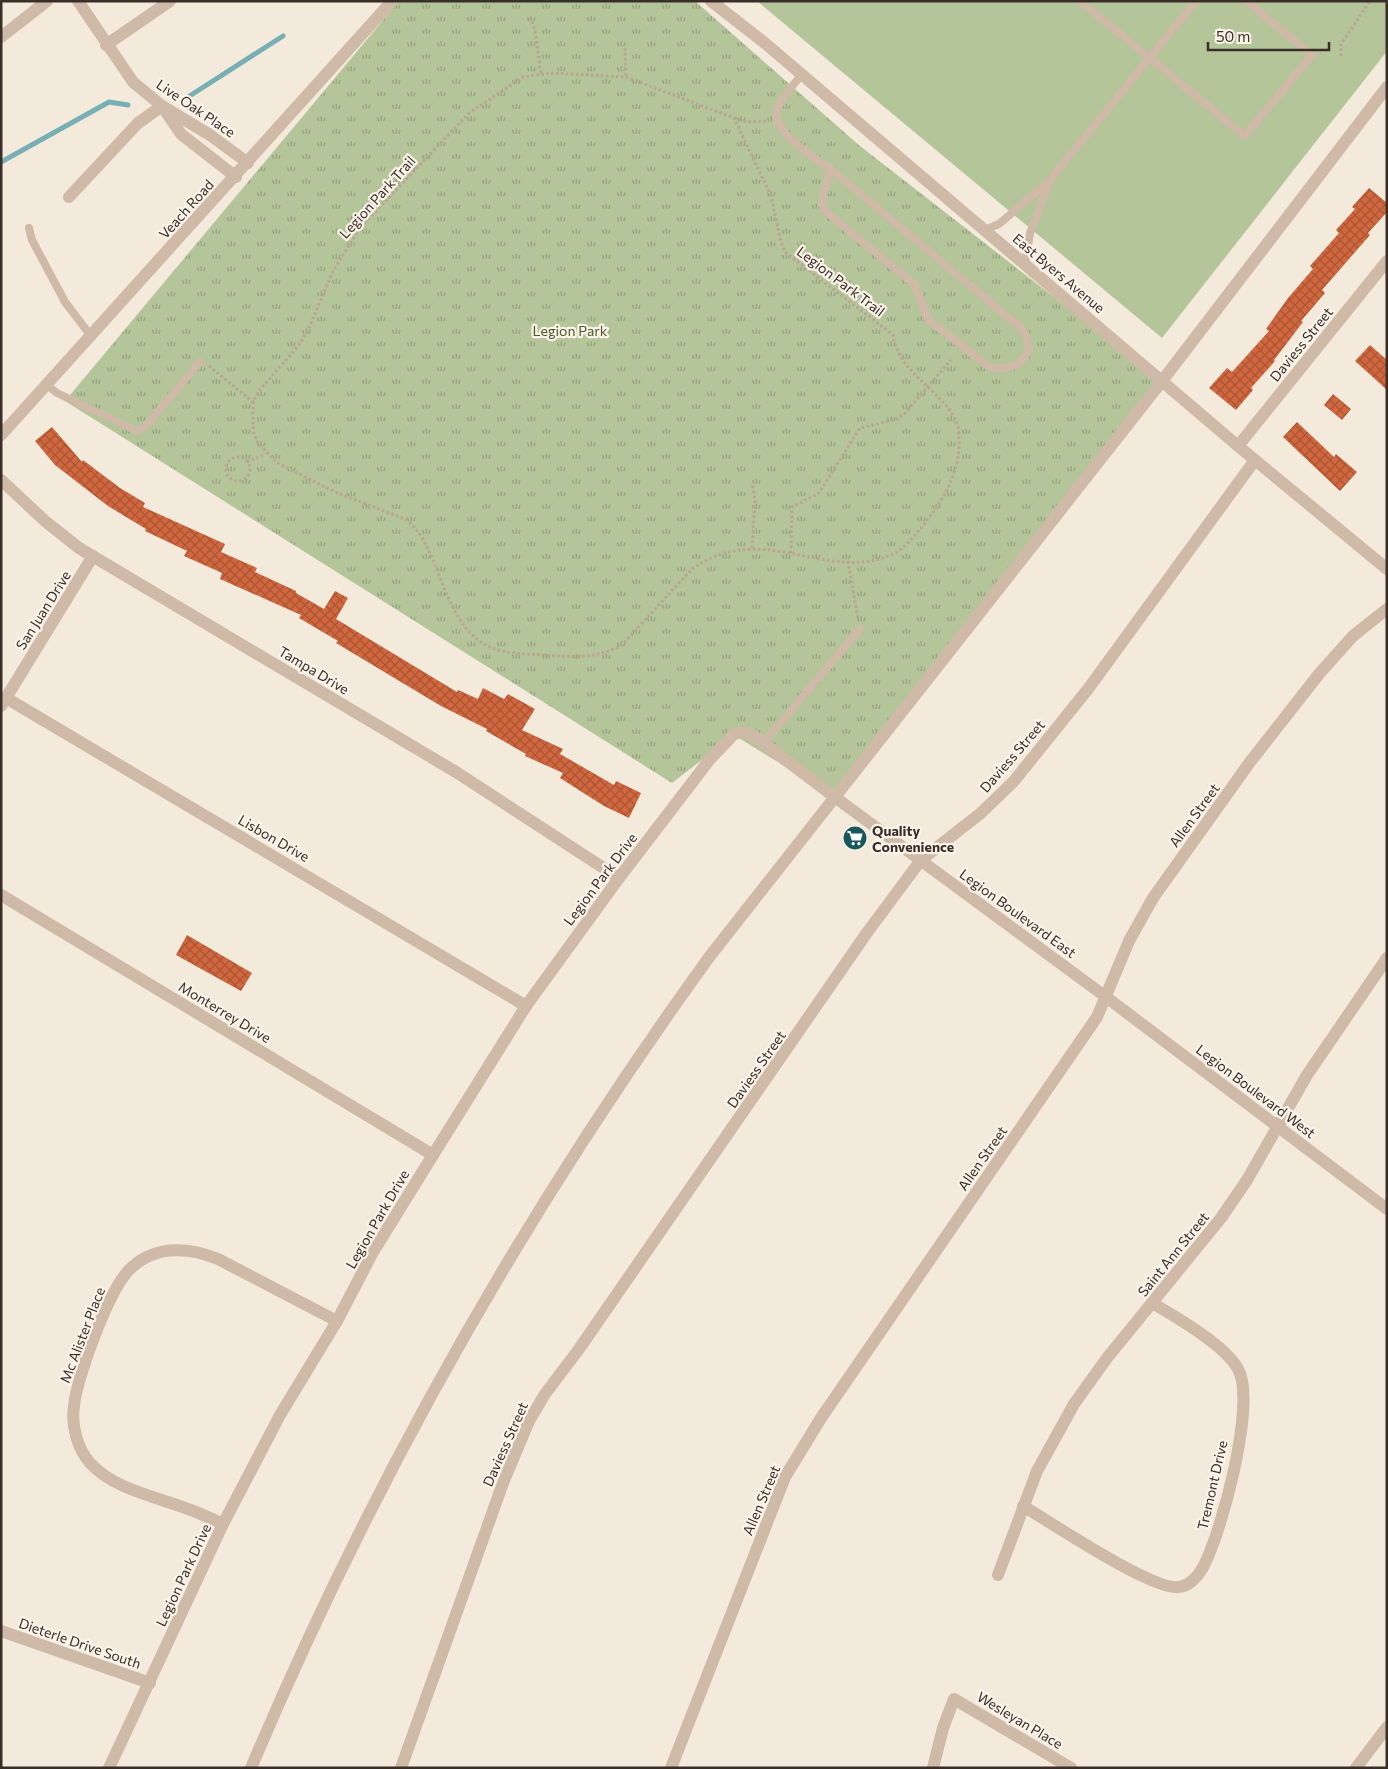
<svg xmlns="http://www.w3.org/2000/svg" width="1388" height="1769" viewBox="0 0 1388 1769" font-family="Commissioner,sans-serif">
  <defs>
    <pattern id="park-tufts" width="24" height="20" patternUnits="userSpaceOnUse" patternTransform="scale(1.25)"><rect width="24" height="20" fill="#b5c59a"/><path d="M3 7l-1-3M5 7V3M7 7l1-3M15 17l-1-3M17 17v-4M19 17l1-3" fill="none" stroke="#94a07e"/></pattern>
    <pattern id="building-cross-hatch" width="8" height="8" patternUnits="userSpaceOnUse" patternTransform="scale(1.25)"><rect width="8" height="8" fill="#d0673e"/><path d="M0 0l8 8M0 8l8-8" fill="none" stroke="#aa5534"/></pattern>
  </defs>
  <rect width="100%" height="100%" fill="#f4eadc"/>
  <polygon fill="#b5c59a" points="757,1 1387,1 1387,51 1162,338"/>
  <polygon fill="url(#park-tufts)" points="399,1 695,1 860,146 1162,381 836,798 734,735 672,783 65,401"/>
  <g fill="none" stroke-linecap="round" stroke-linejoin="round">
    <g stroke="#78afb4" stroke-width="5">
      <polyline points="188,97 283,36"/>
      <polyline points="1,162 109,102 128,105"/>
    </g>
  </g>
  <g fill="url(#building-cross-hatch)">
    <polygon points="1369,188 1387,203 1387,212 1368,233 1370,235 1322,290 1325,293 1301,321 1303,322 1274,360 1275,361 1251,388 1253,390 1236,410 1209,388 1227,368 1232,372 1269,331 1266,329 1288,298 1313,269 1310,266 1339,233 1336,230 1355,209 1352,207"/>
    <polygon points="1370,345 1387,360 1387,390 1355,361"/>
    <polygon points="1333,394 1351,409 1342,420 1324,405"/>
    <polygon points="1297,422 1334,457 1336,454 1357,472 1340,491 1283,437"/>
    <polygon points="52,427 82,462 83,460 120,488 145,503 143,507 225,544 221,552 257,568 255,572 296,591 296,593 324,609 335,591 348,598 336,619 457,692 458,690 478,699 483,688 504,699 508,694 535,709 522,730 563,749 560,754 614,785 616,781 641,793 629,818 604,806 560,778 563,773 525,756 526,754 486,731 487,729 441,706 336,643 338,641 299,618 301,615 220,579 222,573 184,556 187,551 145,531 146,529 108,506 55,465 35,441"/>
    <polygon points="187,935 252,973 241,991 176,955"/>
  </g>
  <g fill="none" stroke-linecap="round" stroke-linejoin="round">
    <g stroke="#baa490" stroke-width="3" stroke-dasharray="2.5 2.5" stroke-linecap="butt">
      <polyline points="530,17 535,30 541,74"/>
      <polyline points="625,48 626,77"/>
      <polyline points="1341,56 1341,44 1370,1"/>
      <path d="M551,73L626,77L734,118L771,196L781,242L785,252L893,335C900,380 956,395 959,434C961,464 949,492 931,515C920,529 908,547 891,555C824,583 763,519 692,569L622,645C598,659 571,657 544,655C530,654 516,654 502,651C462,643 448,598 435,565C428,548 421,532 407,520L335,492L276,462L258,443L253,431V402L258,392L299,345L308,330L333,271L360,228L469,113L523,77Z"/>
      <polyline points="734,118 747,122 767,121"/>
      <polyline points="209,366 253,402"/>
      <circle cx="238" cy="469" r="12"/>
      <polyline points="247,462 266,454"/>
      <polyline points="752,548 755,499 752,483"/>
      <polyline points="791,553 792,507 819,493 860,428 897,419 905,413 951,360"/>
      <polyline points="848,561 858,619"/>
    </g>
    <g stroke="#cebaa6" stroke-width="8">
      <polyline points="1080,1 1245,136 1312,55 1246,1"/>
      <path d="M802,74C794,85 772,106 777,120C784,140 821,161 838,175C898,225 958,276 1019,326C1043,351 1016,376 988,366L928,319L915,285L824,210C819,195 830,183 829,167"/>
      <polyline points="29,228 32,240 65,302 91,336"/>
      <polyline points="985,230 999,224 1049,181 1196,1"/>
      <polyline points="1025,264 1030,233 1049,183"/>
      <polyline points="47,385 57,393 137,431 145,427 200,362"/>
      <polyline points="764,742 860,629"/>
    </g>
    <g stroke="#cebaa6" stroke-width="12">
      <polyline points="78,1 133,82 162,106 210,135 248,163"/>
      <polyline points="711,1 766,44 1238,446 1387,569"/>
      <polyline points="1,37 47,1"/>
      <polyline points="106,45 170,1"/>
      <polyline points="69,197 138,123 162,106 181,134 236,177"/>
      <polyline points="1238,446 1387,261"/>
      <polyline points="1,480 45,521 79,548 456,772 619,878"/>
      <polyline points="6,698 526,1006"/>
      <polyline points="1,706 93,556"/>
      <polyline points="1,895 433,1155"/>
      <path d="M1023,1506C1050,1522 1153,1591 1179,1587C1188,1586 1197,1578 1202,1569C1221,1536 1257,1402 1238,1369C1225,1345 1176,1317 1152,1303"/>
      <path d="M223,1524C212,1519 200,1513 188,1509C155,1496 115,1490 90,1463C77,1448 71,1425 74,1406C77,1376 110,1286 132,1267C157,1245 189,1247 218,1259L337,1321"/>
      <polyline points="998,1575 1037,1471 1074,1404 1107,1358 1221,1218 1247,1180 1307,1075 1387,958"/>
      <polyline points="1,1631 150,1683"/>
      <polyline points="109,1768 223,1524 280,1415 337,1321 373,1252 433,1155 526,1006 619,878 710,759 734,734 743,732 754,736 836,798"/>
      <polyline points="401,1768 503,1483 529,1421 545,1394 579,1349 866,934 921,860 981,813 1014,781 1088,689 1255,460"/>
      <polyline points="671,1768 785,1477 821,1418 1097,1017 1129,941 1153,898 1250,762 1319,674 1353,636 1387,609"/>
      <polyline points="933,1768 943,1728 954,1699 1071,1768"/>
      <polyline points="1356,1768 1387,1727"/>
    </g>
    <g stroke="#cebaa6" stroke-width="12">
      <polyline points="1,435 392,1"/>
      <polyline points="836,798 1106,997 1387,1209"/>
      <path d="M251,1768C372,1482 527,1208 710,956L1162,381L1387,87"/>
    </g>
  </g>
  <defs>
    <symbol id="supermarket-disc" viewBox="-11 -11 22 22"><circle r="9.5" fill="#19575f" stroke="#fbf3e9"/><path d="M-6-5.5h2.5l.6 2H6L4.5 2H-2.5L-4.4-4H-6ZM-1.5 3.2a1.3 1.3 0 1 0 .1 0ZM3 3.2a1.3 1.3 0 1 0 .1 0Z" fill="#fff"/></symbol>
  </defs>
  <g fill-rule="evenodd">
    <use href="#supermarket-disc" x="841" y="824" width="28" height="28"/>
  </g>
  <g text-anchor="middle" dominant-baseline="central" stroke-width="4.5" stroke-linejoin="round" paint-order="stroke">
    <g font-size="14" fill="#392e28" stroke="#fbf3e9">
      <text transform="translate(196 108) rotate(34)">Live Oak Place</text>
      <text transform="translate(377 197) rotate(-48)">Legion Park Trail</text>
      <text transform="translate(186 209) rotate(-48)">Veach Road</text>
      <text transform="translate(1059 273) rotate(40)">East Byers Avenue</text>
      <text transform="translate(841 281) rotate(37)">Legion Park Trail</text>
      <text transform="translate(1301 344) rotate(-51)">Daviess Street</text>
      <text transform="translate(43 610) rotate(-58)">San Juan Drive</text>
      <text transform="translate(314 670) rotate(31)">Tampa Drive</text>
      <text transform="translate(1012 756) rotate(-49)">Daviess Street</text>
      <text transform="translate(1194 815) rotate(-54)">Allen Street</text>
      <text transform="translate(274 838) rotate(30)">Lisbon Drive</text>
      <text transform="translate(600 879) rotate(-53)">Legion Park Drive</text>
      <text transform="translate(1018 913) rotate(36)">Legion Boulevard East</text>
      <text transform="translate(225 1012) rotate(31)">Monterrey Drive</text>
      <text transform="translate(756 1069) rotate(-55)">Daviess Street</text>
      <text transform="translate(1256 1091) rotate(37)">Legion Boulevard West</text>
      <text transform="translate(982 1158) rotate(-55)">Allen Street</text>
      <text transform="translate(377 1219) rotate(-60)">Legion Park Drive</text>
      <text transform="translate(1173 1254) rotate(-51)">Saint Ann Street</text>
      <text transform="translate(82 1335) rotate(-69)">Mc Alister Place</text>
      <text transform="translate(505 1444) rotate(-66)">Daviess Street</text>
      <text transform="translate(1212 1485) rotate(-77)">Tremont Drive</text>
      <text transform="translate(761 1500) rotate(-67)">Allen Street</text>
      <text transform="translate(183 1575) rotate(-65)">Legion Park Drive</text>
      <text transform="translate(80 1643) rotate(19)">Dieterle Drive South</text>
      <text transform="translate(1020 1720) rotate(31)">Wesleyan Place</text>
    </g>
    <g font-size="14" fill="#465a29" stroke="#fbf3e9">
      <text x="570" y="330">Legion Park</text>
    </g>
    <g font-size="14" font-weight="bold" fill="#392e28" stroke="#fbf3e9" text-anchor="start">
      <text x="872" y="830">Quality<tspan x="872" dy="16">Convenience</tspan></text>
    </g>
  </g>
  <rect width="1388" height="1769" fill="none" stroke="#392e28" stroke-width="5"/>
  <path d="M1208 42v8h121v-8" fill="none" stroke="#392e28" stroke-width="2.5"/>
  <text x="1216" y="42" font-size="15" fill="#392e28" stroke="#fbf3e9" stroke-width="4" paint-order="stroke">50 m</text>
</svg>
